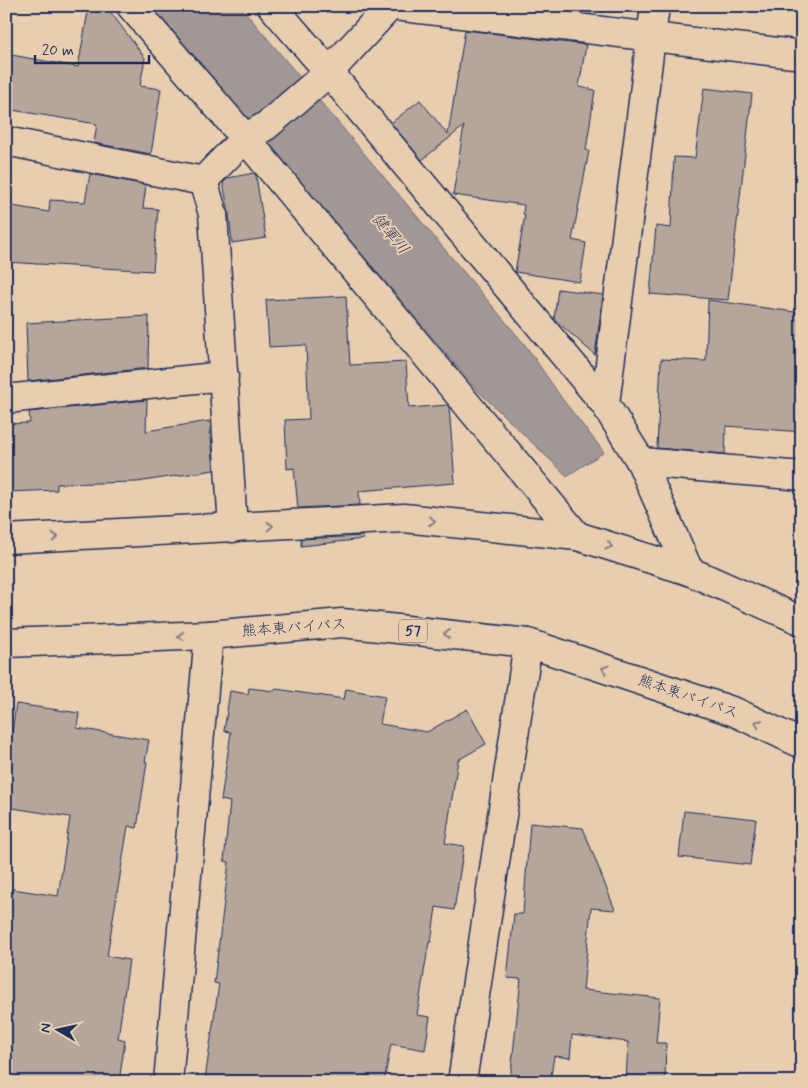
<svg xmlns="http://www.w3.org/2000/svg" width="808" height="1088" viewBox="0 0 808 1088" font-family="Mynerve,'Klee One',sans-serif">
  <rect width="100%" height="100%" fill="#e8cdaf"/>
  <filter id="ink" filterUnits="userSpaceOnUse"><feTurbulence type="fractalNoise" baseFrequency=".02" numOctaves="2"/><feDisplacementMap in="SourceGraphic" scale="10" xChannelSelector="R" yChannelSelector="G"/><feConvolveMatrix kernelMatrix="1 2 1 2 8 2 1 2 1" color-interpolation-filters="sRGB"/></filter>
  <g filter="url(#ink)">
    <polygon fill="#a19794" stroke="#6b6d7e" points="152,6 240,6 526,346 563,400 604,452 567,476 476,389"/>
    <g fill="#b5a59b" stroke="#1b2f5e">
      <polygon points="89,6 106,6 145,58 140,86 161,89 151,154 94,143 97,124 6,109 6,54 78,67"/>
      <polygon points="528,6 592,6 591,14"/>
      <polygon points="465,30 586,45 579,87 595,90 586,150 589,151 572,240 586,243 580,282 515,272 525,215 523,214 524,205 453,195 464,126 422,160 391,123 420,100 448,135"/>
      <polygon points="704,88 752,94 728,300 650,294 656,226 671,228 674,157 695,158"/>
      <polygon points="254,173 256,176 266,238 232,243 229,213 223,183 228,178"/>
      <polygon points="90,174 146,185 143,208 158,209 153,271 6,262 6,205 49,212 50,200 85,202"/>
      <polygon points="558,289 603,295 595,355 554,319"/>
      <polygon points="346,296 350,365 406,362 409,408 448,405 449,406 455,483 359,491 360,505 298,508 294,468 287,469 285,420 309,419 306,345 269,347 266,300"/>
      <polygon points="708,300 802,313 802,432 726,426 725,454 657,448 661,359 706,361"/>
      <polygon points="149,316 148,368 28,381 26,323"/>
      <polygon points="147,400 146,431 209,421 212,446 214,470 137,482 57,484 57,490 7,492 6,424 30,423 29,412"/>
      <polygon points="363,536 364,539 301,546 301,539"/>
      <polygon points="249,688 274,691 276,689 344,699 346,689 385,696 380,724 427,732 467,709 486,744 458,760 445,843 464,846 454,910 436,907 431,942 429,942 417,1015 430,1017 425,1050 391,1044 384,1082 229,1082 205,1079 219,984 214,983 229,862 224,861 230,802 221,800 231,732 224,731 230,691 248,694"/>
      <polygon points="16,704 79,713 77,728 149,740 145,762 147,762 137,828 128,826 107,956 129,960 118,1038 125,1040 119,1082 6,1082 6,888 58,896 70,817 6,807 6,773"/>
      <polygon points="684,811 756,819 750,865 679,857"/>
      <polygon points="530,823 583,828 615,910 591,908 583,990 660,998 656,1043 666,1043 665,1080 653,1079 652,1082 626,1082 628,1042 572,1035 570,1058 554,1056 550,1082 510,1082 521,979 507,978 514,914 523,914"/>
    </g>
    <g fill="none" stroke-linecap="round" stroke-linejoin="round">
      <defs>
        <g id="street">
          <polyline points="131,6 245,138 577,536"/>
          <polyline points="272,6 329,72 605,404"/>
          <polyline points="395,6 802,55"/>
          <polyline points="655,6 605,404 641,462 689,571"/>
          <polyline points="6,141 203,181"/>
          <polyline points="203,181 213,214 233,528"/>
          <polyline points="203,181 245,138 266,126 329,72 390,6"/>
          <polyline points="6,399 224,376"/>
          <polyline points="641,462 802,476"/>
          <polyline points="168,1082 209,635"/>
          <polyline points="462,1082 528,643"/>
        </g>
        <g id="highway">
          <polyline points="6,539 404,518 577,536 689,571 802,621"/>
          <polyline points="6,643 209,635 342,623 528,643 735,712 802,744"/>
        </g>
      </defs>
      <use href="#street" stroke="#1b2f5e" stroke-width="31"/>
      <use href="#highway" stroke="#1b2f5e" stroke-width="31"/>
      <use href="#street" stroke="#e8cdaf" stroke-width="28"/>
      <use href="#highway" stroke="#e8cdaf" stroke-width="28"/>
    </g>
    <defs><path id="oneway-chevron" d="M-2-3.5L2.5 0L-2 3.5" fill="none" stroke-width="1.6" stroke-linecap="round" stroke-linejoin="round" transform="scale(1.25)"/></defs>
    <g stroke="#827e86">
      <use href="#oneway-chevron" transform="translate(432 521) rotate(6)"/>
      <use href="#oneway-chevron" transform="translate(270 526) rotate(-3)"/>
      <use href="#oneway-chevron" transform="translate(55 537) rotate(-3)"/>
      <use href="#oneway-chevron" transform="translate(609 546) rotate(17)"/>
      <use href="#oneway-chevron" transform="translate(447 634) rotate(-174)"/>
      <use href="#oneway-chevron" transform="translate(181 636) rotate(178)"/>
      <use href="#oneway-chevron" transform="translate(605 669) rotate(-162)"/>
      <use href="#oneway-chevron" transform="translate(758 723) rotate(-154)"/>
    </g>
  </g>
  <g text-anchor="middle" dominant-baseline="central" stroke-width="4" stroke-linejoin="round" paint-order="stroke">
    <rect fill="#e8cdaf" stroke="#585e76" stroke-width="1" x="399" y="619.5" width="28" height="23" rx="4"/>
    <g font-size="14" font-weight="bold" fill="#1b2f5e">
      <text x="413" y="631">57</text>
    </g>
    <g font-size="15" fill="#1b2f5e" stroke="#e8cdaf">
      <text transform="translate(294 628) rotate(-4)">熊本東バイパス</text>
      <text transform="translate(688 697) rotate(19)">熊本東バイパス</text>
    </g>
    <g font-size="16" font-style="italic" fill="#2f3f66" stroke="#e8cdaf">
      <text transform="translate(390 234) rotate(50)">健軍川</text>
    </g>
  </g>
  <rect width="808" height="1088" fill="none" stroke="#e8cdaf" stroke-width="25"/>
  <rect x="12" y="12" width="783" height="1063" fill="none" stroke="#1b2f5e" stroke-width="2" filter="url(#ink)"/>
  <g transform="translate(58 1030) rotate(279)" stroke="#e8cdaf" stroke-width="4" paint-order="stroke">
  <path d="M0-4L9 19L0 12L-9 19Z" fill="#1b2f5e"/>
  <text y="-8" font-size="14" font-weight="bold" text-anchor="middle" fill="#1b2f5e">N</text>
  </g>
  <path d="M35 55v8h114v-8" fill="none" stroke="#1b2f5e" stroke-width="2.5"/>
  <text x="42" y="55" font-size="15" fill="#1b2f5e" stroke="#e8cdaf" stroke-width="4" paint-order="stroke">20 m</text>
</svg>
